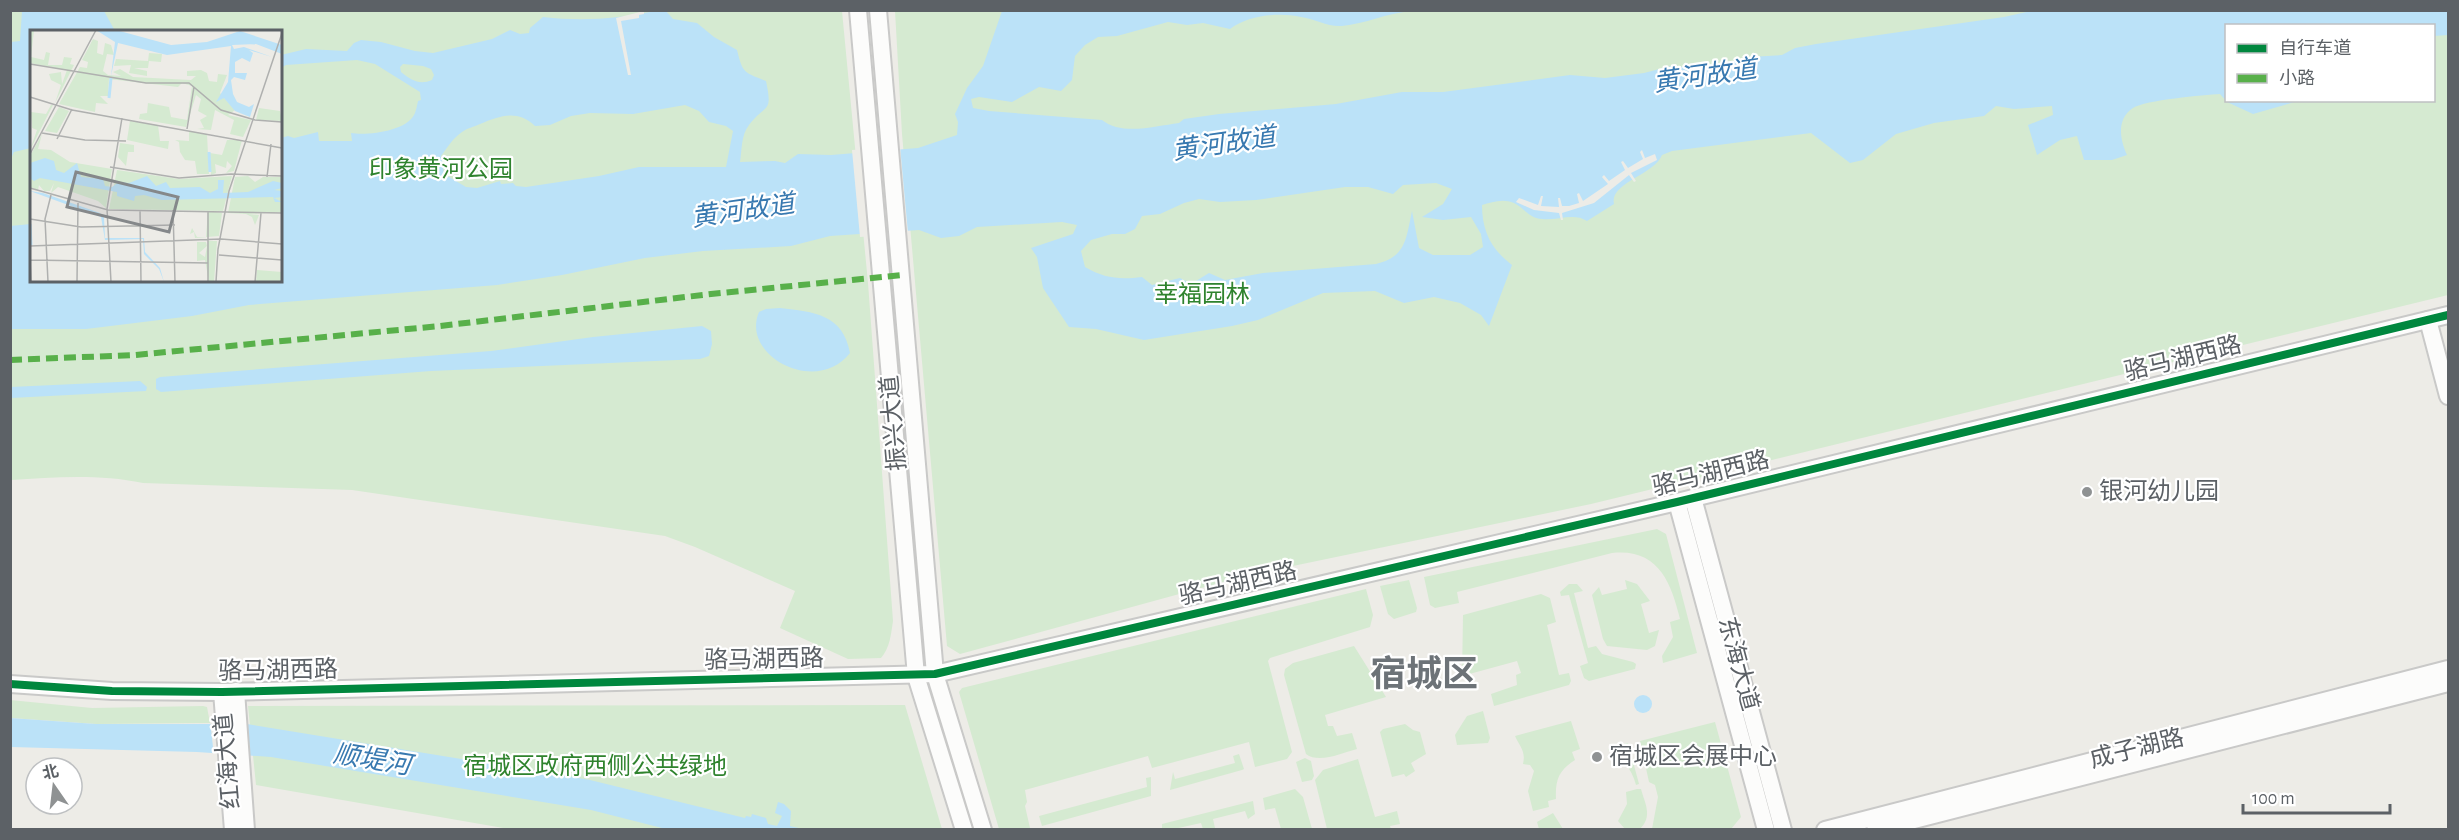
<svg xmlns="http://www.w3.org/2000/svg" width="2459" height="840" viewBox="0 0 2459 840" font-family="'Alegreya Sans','Noto Sans SC',sans-serif">
  <rect width="100%" height="100%" fill="#edece7"/>
  <g fill="#d5ead1" fill-rule="evenodd">
    <path d="M10,11H842L868,283L893,621C891,634 890,648 881,658L848,659L780,628L795,591L695,547L665,536L352,490L143,483C100,474 55,477 11,480ZM32,32H280V280H32Z"/>
    <path d="M895,11H2448V295L1591,504L1245,576L960,654L947,646L902,134ZM2226,26H2434V100H2226Z"/>
    <path d="M1657,529L1666,534L1697,653L1663,663L1662,656L1673,637L1670,622L1680,619C1671,582 1658,548 1612,553L1457,592L1459,603L1435,608L1430,605L1424,577Z"/>
    <polygon points="1409,580 1417,608 1416,612 1394,619 1388,614 1380,586"/>
    <polygon points="1625,580 1637,584 1650,601 1641,604 1649,633 1659,630 1655,646 1647,650 1607,646 1603,639 1592,595 1599,587 1602,595 1627,589"/>
    <polygon points="1569,584 1577,584 1583,591 1574,593 1588,648 1596,646 1602,654 1633,662 1636,664 1635,669 1589,681 1584,678 1580,666 1588,663 1569,595 1561,596 1560,592"/>
    <polygon points="1366,589 1373,615 1370,627 1270,658 1268,661 1292,752 1287,759 1255,767 1249,742 1152,768 1148,756 1025,790 1027,802 1025,806 1030,828 999,829 959,692 962,688"/>
    <polygon points="1541,594 1550,598 1556,622 1547,625 1559,675 1569,673 1571,681 1569,685 1494,706 1491,694 1517,685 1516,675 1521,673 1517,661 1462,676 1463,615"/>
    <path d="M1354,646L1386,697L1325,715L1328,726H1333L1337,736L1352,733L1357,749C1342,753 1319,764 1306,754L1284,675L1285,669L1293,663Z"/>
    <polygon points="10,700 92,708 203,706 207,707 210,723 96,724 11,718"/>
    <polygon points="905,705 942,829 509,829 256,785 248,706"/>
    <polygon points="1483,711 1490,738 1488,743 1457,745 1455,735 1467,716"/>
    <path d="M1571,721L1580,749L1572,752L1575,760C1559,770 1555,780 1556,799L1548,801L1549,807L1533,811L1528,791L1534,771L1530,765L1523,764C1526,751 1520,747 1515,736Z"/>
    <polygon points="1715,722 1741,817 1731,829 1652,829 1658,797 1655,785 1649,782 1640,741"/>
    <polygon points="1405,724 1413,730 1420,732 1426,754 1411,763 1415,771 1406,777 1404,774 1392,777 1380,732 1383,729"/>
    <path d="M1628,743L1639,784L1636,785C1632,769 1622,757 1608,750L1610,747Z"/>
    <polygon points="1239,754 1244,769 1242,770 1170,790 1173,772 1175,779 1235,763 1233,756"/>
    <polygon points="1305,758 1311,761 1314,776 1312,780 1302,782 1296,762"/>
    <polygon points="1358,759 1375,817 1397,811 1400,824 1390,826 1391,829 1327,829 1315,780 1323,770"/>
    <polygon points="1151,777 1151,796 1042,826 1039,816 1147,787 1146,778"/>
    <polygon points="1295,789 1303,797 1312,829 1281,829 1275,808 1265,810 1263,798"/>
    <path d="M1637,789H1641C1645,804 1653,816 1640,829H1625L1618,821L1627,804L1626,792Z"/>
    <polygon points="1253,801 1255,814 1248,819 1245,811 1213,819 1215,828 1203,829 1201,823 1174,829 1162,829 1162,824"/>
    <polygon points="1553,813 1563,829 1539,829 1537,822"/>
  </g>
  <g fill="#bbe2f8" fill-rule="evenodd">
    <path d="M665,10L673,19L697,23L714,37L737,50C743,74 744,72 766,81C773,114 766,103 749,125C741,135 742,150 740,162L775,161L785,163L798,154L831,155L918,148L957,135L958,122L955,114L967,88L983,66L1002,11H1411C1387,13 1365,24 1342,26C1327,27 1316,19 1301,17C1279,12 1248,15 1230,29L1203,23L1187,25L1168,22L1117,36L1098,37L1085,45L1075,56L1072,80L1061,91L1039,87L1012,102L979,97L971,99L973,108L989,111L1102,120C1122,136 1155,126 1179,123L1184,119L1219,114L1336,104L1402,92H1443L1570,75L1605,78L1644,73L1671,66L1708,69L1750,57L1782,55L1795,48L1816,44L2004,17L2031,11H2448V35L2434,36V26H2226V100L2298,101L2253,114L2227,102L2220,94C2204,95 2145,100 2133,108C2116,119 2120,140 2127,155L2112,160H2084L2077,136L2060,140L2037,155L2028,125L2053,115L2052,106L2014,109L1996,106L1984,116L1934,123L1896,134L1863,160L1850,163L1811,133L1672,151L1662,155C1654,175 1609,183 1614,204L1587,221C1574,212 1557,221 1542,219C1529,218 1524,208 1514,203C1503,198 1492,202 1482,205C1482,231 1491,249 1512,265L1489,326L1481,315L1460,303L1434,297L1404,303L1375,291L1323,293L1258,320L1232,326L1144,340L1096,329L1069,327L1043,288L1037,257L1031,248L1073,234L1077,225L1062,222L977,227L959,236L941,238L919,230L830,236L791,246L703,251L645,258L562,275L497,285L249,305L192,316L86,329H11L10,226L31,224L32,280H280L281,138L288,136L294,138L318,132L319,141H352L351,133C367,136 406,131 414,115C416,112 417,105 418,101L421,100L420,92L375,64L357,60L286,65L281,68V55L306,49L347,51L354,43L361,40L381,42L415,51L433,53L492,39L510,30L520,34L529,33L530,28L543,17C568,20 593,20 618,17C634,16 649,11 665,10ZM403,64L423,66L431,69L434,75L432,80C420,85 412,81 401,72L400,67ZM685,105L699,111L709,122L726,126L733,131L726,167H639L599,176L526,187L516,186L513,183L501,184L500,181L477,188L466,187L444,174L441,156C447,148 453,138 462,132C467,128 474,127 480,124C500,116 517,109 535,126L550,125L571,116L590,113L633,114ZM1436,183L1452,189L1443,204L1422,217L1443,220L1471,217L1481,234L1483,247L1470,255H1433L1419,248L1412,211C1406,239 1406,257 1376,264L1263,273L1225,280L1209,273L1191,284L1180,278L1152,285L1142,277C1119,280 1104,278 1085,267L1081,251L1091,240L1112,234H1125L1135,229L1142,216L1160,214L1184,203L1199,199L1220,202L1256,200L1345,187H1368L1393,194L1403,185Z"/>
    <polygon points="22,11 104,11 115,31 32,32 31,148 14,152 11,159 11,42 20,41"/>
    <path d="M780,308C814,312 843,314 850,353C817,396 740,356 759,312L766,309Z"/>
    <polygon points="702,326 711,331 712,344 709,356 700,359 431,371 161,392 156,389 156,379 160,377 491,351 593,337"/>
    <polygon points="140,381 147,387 146,391 11,398 11,387"/>
    <circle cx="1643" cy="704" r="9"/>
    <polygon points="10,718 96,724 247,724 590,780 745,818 746,816 751,817 752,814 766,818 768,824 777,826 782,816 775,813 778,802 784,804 791,811 790,826 803,829 666,829 591,810 271,757 197,752 11,747"/>
  </g>
  <g fill="#edece7">
    <polygon points="644,11 644,14 639,15 639,18 621,21 631,75 628,75 616,18"/>
    <polygon points="900,146 908,233 860,237 852,150"/>
    <polygon points="1642,150 1645,158 1655,154 1657,160 1631,173 1636,181 1634,182 1629,175 1594,203 1562,213 1563,220 1561,220 1559,213 1534,210 1516,202 1519,198 1538,205 1541,196 1543,196 1541,206 1559,207 1558,198 1560,198 1562,206 1569,206 1579,203 1577,194 1579,193 1583,201 1608,184 1602,177 1604,175 1609,181 1625,170 1621,162 1623,161 1628,168 1643,159 1640,152"/>
    <polygon points="210,720 246,721 250,759 214,756"/>
  </g>
  <g fill="none" stroke-linecap="round" stroke-linejoin="round">
    <defs>
      <g id="secondary">
        <polyline points="858,10 916,676 964,830"/>
        <polyline points="878,10 935,674 983,830"/>
        <polyline points="2428,320 2448,396"/>
        <polyline points="1693,498 1783,830"/>
        <polyline points="1677,502 1766,830"/>
        <polyline points="10,684 112,691 222,692 935,674 1677,502 2448,315"/>
        <polyline points="236,691 246,830"/>
        <polyline points="222,692 233,830"/>
        <polyline points="1825,830 2448,669"/>
        <polyline points="1875,830 2448,683"/>
      </g>
    </defs>
    <use href="#secondary" stroke="#c9c9c8" stroke-width="20"/>
    <use href="#secondary" stroke="#fcfcfb" stroke-width="16"/>
    <polyline stroke="#58b04a" stroke-width="6" stroke-dasharray="12 6" stroke-linecap="butt" points="10,360 135,355 440,326 711,294 902,275"/>
    <defs>
      <polyline id="cycleway" points="10,684 112,691 222,692 935,674 1677,502 2448,315"/>
    </defs>
    <use href="#cycleway" stroke="#fff" stroke-width="11"/>
    <use href="#cycleway" stroke="#00873e" stroke-width="8"/>
  </g>
  <g fill="#8f9293" stroke="#fff" stroke-width="2">
    <circle cx="2087" cy="492" r="6"/>
    <circle cx="1597" cy="757" r="6"/>
  </g>
  <g text-anchor="middle" dominant-baseline="central" stroke-width="4.5" stroke-linejoin="round" paint-order="stroke">
    <g font-size="24" fill="#2f832e" stroke="#fff">
      <text x="441" y="170">印象黄河公园</text>
      <text x="1202" y="295">幸福园林</text>
      <text x="595" y="767">宿城区政府西侧公共绿地</text>
    </g>
    <g font-size="24" fill="#5c6166" stroke="#fff">
      <text transform="translate(2183 359) rotate(-14)">骆马湖西路</text>
      <text transform="translate(894 423) rotate(-95)">振兴大道</text>
      <text transform="translate(1711 474) rotate(-14)">骆马湖西路</text>
      <text transform="translate(1238 584) rotate(-13)">骆马湖西路</text>
      <text transform="translate(764 660) rotate(-1)">骆马湖西路</text>
      <text transform="translate(1738 664) rotate(75)">东海大道</text>
      <text transform="translate(278 671) rotate(-1)">骆马湖西路</text>
      <text transform="translate(2137 749) rotate(-14)">成子湖路</text>
      <text transform="translate(228 761) rotate(-95)">红海大道</text>
    </g>
    <g font-size="24" fill="#5c6166" stroke="#fff" text-anchor="start">
      <text x="2099" y="492">银河幼儿园</text>
      <text x="1609" y="757">宿城区会展中心</text>
    </g>
    <g font-size="26" font-style="italic" fill="#3879b0" stroke="#fff">
      <text transform="translate(1705 76) rotate(-8)">黄河故道</text>
      <text transform="translate(1224 144) rotate(-8)">黄河故道</text>
      <text transform="translate(743 211) rotate(-8)">黄河故道</text>
      <text transform="translate(372 760) rotate(9)">顺堤河</text>
    </g>
    <g font-size="36" font-weight="bold" fill="#6d7378" stroke="#fff">
      <text x="1424" y="675">宿城区</text>
    </g>
  </g>
  <g transform="translate(30 30)">
    <rect width="252" height="252" fill="#edece7"/>
    <path d="M0,0H4L1,27L14,30L16,22L20,23L18,35H32L34,27L42,28L40,34L44,35L25,73L31,55L21,50L19,44L31,42L32,54L37,40L0,33ZM63,9L68,11L67,23L73,25L75,13L81,15L84,25L77,24L73,41L78,45L91,46L83,42L90,39L103,47L161,50L166,46H157V41L171,40L177,43L179,51L187,52L188,44L197,45L190,63L205,80L198,85L221,90L213,107L200,104L204,90L185,80L181,100L167,99L174,98L170,90L177,86L168,81L171,69L166,65L156,97L109,89L110,84L117,83L118,73L139,77L141,87L157,90L162,56L152,53L148,57L79,49L78,66H70L78,74L66,73L65,82L29,74L50,37L57,38L58,32L52,30ZM119,23L132,24L131,32L119,31L118,38H104L117,41V46L99,43L101,35L84,36L86,29L118,31ZM21,75H23L0,120L7,100L2,98L1,82L16,84ZM29,77L39,81L27,103L15,101ZM229,78L250,81L252,91L226,90ZM100,91L128,95L130,111H139L138,119L97,110ZM159,101L177,104L179,144H167L165,131L155,130L150,122L149,112L145,110L159,111ZM12,104L8,119L21,120L40,132L82,139L76,178L68,171L28,157L21,163L24,153L20,161H14L9,155L8,160L0,157V126ZM197,110H212L204,141L196,143L202,136L197,131L196,138L185,134L186,143L181,145L180,123L192,125ZM90,113L104,115V122H98L96,136L88,127ZM87,140L149,149L202,146L193,181L79,179ZM218,146L225,152L233,147H252V182L218,184L229,185L225,195L222,187L216,184L198,183L205,147ZM178,181L192,183L189,206L165,208L164,202L160,204L162,198L167,207H176ZM178,211H187L184,252H179L175,230L167,231V212H176L177,216L169,223L175,227ZM227,240L252,242V252H226Z" fill="#d5ead1"/>
    <path d="M66,0H86L141,15L177,12L210,1L252,15V24L226,14L202,15L204,19L214,17L242,27L219,20L223,23L220,32L212,28L205,32V43H217L215,50L204,47L201,50L203,64L207,72L219,77L224,74L220,87L205,81L194,68L186,72L198,52L201,16L137,25L88,13L81,46L85,12ZM15,128L24,131L26,140L34,143L47,133L51,147L73,149L75,156L82,157L89,152L99,153L117,146L126,156L136,152L140,158L170,157L180,163L188,159V150H194L193,163L218,162L243,151L252,153V158L244,160L252,161V167L244,168L252,172H245L243,167L132,170L114,165L105,166L104,171L87,166V162L10,148L4,151L0,148V133ZM0,161L13,163L70,183L74,188L75,208H114L115,222L130,238L134,252L129,239L114,224L113,209L75,210L71,187Z" fill="#bbe2f8"/>
    <path fill="none" stroke="#bbe2f8" stroke-width="3" d="M79,68L81,48M179,122L180,142M0,194L1,215"/>
    <path fill="none" stroke="#afb0af" stroke-width="1.5" d="M0,34L116,53H159L191,80L225,90M0,67L42,80L252,118M225,90L252,92M157,99L164,57M12,103L55,110L96,111M27,109L42,79M0,124L66,0M80,137L149,148L201,144L252,146M237,147L241,114M0,158L78,180L252,183M110,180L111,252M143,180L145,252M178,181V252M0,189L51,197L145,195M0,216L191,209L252,214M189,225L252,230M0,229L1,252M0,230L178,233M18,252L15,189L21,165M47,252L48,173M81,252L77,179L92,88M186,252L188,219L199,161L252,3M225,252L231,183"/>
    <path fill="#85888a" fill-opacity="0.15" stroke="#85888a" stroke-width="3" d="M46,142L148,167L139,202L37,177Z"/>
    <rect width="252" height="252" fill="none" stroke="#5c6166" stroke-width="3"/>
  </g>
  <rect width="2459" height="840" fill="none" stroke="#5c6166" stroke-width="24"/>
  <rect x="2225" y="24" width="210" height="78" fill="#ffffff" stroke="#bec0c2" stroke-width="1.5"/>
  <rect x="2237" y="44" width="30" height="9" fill="#00873e" stroke="#bec0c2" stroke-width="1.5"/>
  <text x="2279" y="54" font-size="18" fill="#5c6166">自行车道</text>
  <rect x="2237" y="74" width="30" height="9" fill="#58b04a" stroke="#bec0c2" stroke-width="1.5"/>
  <text x="2279" y="84" font-size="18" fill="#5c6166">小路</text>
  <g transform="translate(54 786) rotate(346)"><circle r="28" fill="#ffffff" stroke="#bec0c2" stroke-width="1.5"/>
  <path d="M0-4.5L10 22L0 15L-10 22Z" fill="#8f9293"/>
  <text y="-9" font-size="16" font-weight="bold" text-anchor="middle" fill="#5c6166">北</text>
  </g>
  <path d="M2243 804v9h147v-9" fill="none" stroke="#5c6166" stroke-width="3"/>
  <text x="2252" y="804" font-size="18" fill="#5c6166" stroke="#ffffff" stroke-width="4.5" paint-order="stroke">100 m</text>
</svg>
